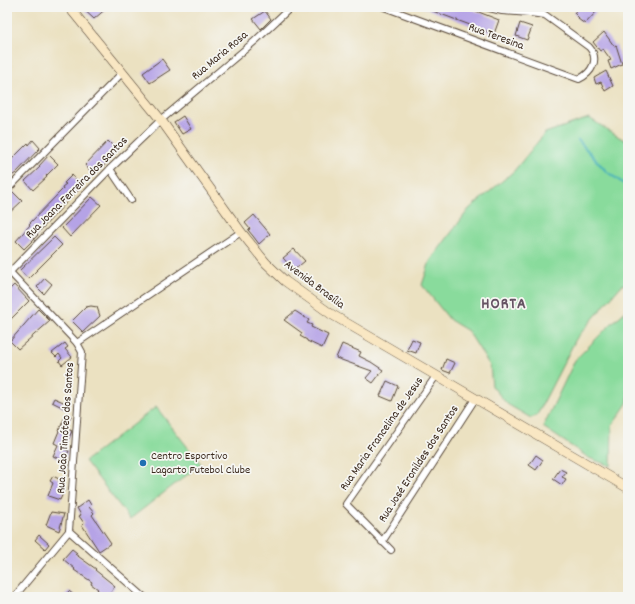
<svg xmlns="http://www.w3.org/2000/svg" width="635" height="604" viewBox="0 0 635 604" font-family="Dekko,sans-serif">
  <rect width="100%" height="100%" fill="#f6f6f2"/>
  <filter id="ink" filterUnits="userSpaceOnUse"><feTurbulence type="fractalNoise" baseFrequency=".025" numOctaves="2"/><feDisplacementMap in="SourceGraphic" scale="8" xChannelSelector="R" yChannelSelector="G"/><feConvolveMatrix kernelMatrix="1 2 1 2 8 2 1 2 1" color-interpolation-filters="sRGB"/></filter>
  <filter id="wash" filterUnits="userSpaceOnUse"><feTurbulence type="fractalNoise" baseFrequency=".012" numOctaves="4" result="noise"/><feDisplacementMap in="SourceGraphic" scale="16" xChannelSelector="R" yChannelSelector="G"/><feGaussianBlur stdDeviation="0.9" result="paint"/><feColorMatrix in="noise" values="0 0 0 0 0 0 0 0 0 0 0 0 0 0 0 0 0 1.4 0 .05"/><feComposite in="paint" operator="in"/></filter>
  <g filter="url(#wash)">
    <rect width="100%" height="100%" fill="#ebe1c1"/>
    <g fill="#89db9c" stroke="#62825d">
      <polygon points="589,118 619,137 628,142 628,281 620,287 576,339 537,415 531,418 507,404 492,386 490,366 468,331 450,320 422,285 430,261 469,209 514,171 545,133"/>
      <polygon points="628,309 628,402 612,426 611,466 589,458 543,427 575,360 611,324"/>
      <polygon points="156,407 201,464 130,519 85,461"/>
    </g>
    <g fill="none" stroke-linecap="round" stroke-linejoin="round">
      <polyline stroke="#40afbd" stroke-width="2" points="578,140 606,171 628,187"/>
    </g>
    <g id="blocks">
      <g fill="#b5a3e6">
        <polygon points="81,7 108,7 94,19"/>
        <polygon points="422,7 466,7 499,20 494,34"/>
        <polygon points="579,7 583,7 587,9 590,7 596,12 585,24 578,19 579,18 574,13"/>
        <polygon points="265,11 271,19 261,29 253,19"/>
        <polygon points="520,23 532,27 527,40 516,36"/>
        <polygon points="604,32 614,46 616,45 622,64 611,69 608,61 611,60 603,49 600,51 593,42"/>
        <polygon points="162,59 170,70 150,83 143,73"/>
        <polygon points="606,71 613,86 605,91 601,82 596,84 594,78"/>
        <polygon points="183,116 191,129 182,134 174,122"/>
        <polygon points="33,140 40,148 16,173 7,179 7,164 28,143 29,145"/>
        <polygon points="108,141 118,151 108,160 109,161 94,175 85,165"/>
        <polygon points="49,155 58,164 46,176 47,177 33,190 25,181 40,167 39,166"/>
        <polygon points="72,175 82,186 37,234 38,235 24,249 16,241 30,225 29,224 60,192 63,189 62,187 66,184 64,183"/>
        <polygon points="13,192 22,201 7,215 7,198"/>
        <polygon points="92,197 101,205 70,237 62,228"/>
        <polygon points="254,215 270,234 259,244 253,236 248,230 250,229 245,223"/>
        <polygon points="54,237 62,245 28,279 20,270"/>
        <polygon points="294,249 305,261 294,270 283,258"/>
        <polygon points="45,278 52,284 44,294 37,287"/>
        <polygon points="14,285 29,301 7,323 7,292"/>
        <polygon points="91,306 97,307 100,316 83,332 72,321 86,307"/>
        <polygon points="38,309 50,321 18,349 10,341"/>
        <polygon points="295,311 309,320 307,323 312,325 311,327 328,335 322,348 307,341 307,340 300,336 302,333 284,320"/>
        <polygon points="412,339 420,342 416,353 407,350"/>
        <polygon points="65,343 68,347 65,349 72,357 62,365 59,361 62,358 59,354 56,357 52,353"/>
        <polygon points="342,344 361,352 359,356 371,362 383,370 373,383 366,378 372,371 336,358"/>
        <polygon points="446,359 455,363 450,373 442,370"/>
        <polygon points="387,381 398,386 392,401 380,396"/>
        <polygon points="54,398 68,404 66,409 52,402"/>
        <polygon points="66,414 71,416 66,428 72,431 64,449 69,451 64,461 53,456 58,445 54,443"/>
        <polygon points="536,455 543,460 536,470 529,465"/>
        <polygon points="560,469 566,472 562,477 566,479 562,485 553,479"/>
        <polygon points="53,476 65,482 62,488 65,489 60,500 48,496 53,483 50,481"/>
        <polygon points="88,500 91,505 89,507 94,513 92,515 111,543 99,551 82,525 84,523 79,516 81,515 77,508"/>
        <polygon points="51,512 64,514 59,531 46,525"/>
        <polygon points="39,535 49,544 45,549 35,540"/>
        <polygon points="72,549 77,553 75,554 96,569 95,570 115,586 108,597 97,590 98,589 91,584 92,582 74,570 75,569 63,559"/>
        <polygon points="69,591 76,597 63,597"/>
      </g>
    </g>
  </g>
  <g filter="url(#ink)">
    <use href="#blocks" fill-opacity="0" stroke="#554536" stroke-width="1"/>
    <g fill="none" stroke-linecap="round" stroke-linejoin="round">
      <defs>
        <g id="minor">
          <path d="M384,7L579,79C592,73 600,59 589,47L545,15L530,13L502,11L485,7"/>
          <polyline points="110,169 131,200"/>
          <polyline points="7,190 122,73"/>
          <polyline points="7,269 77,343 82,352 69,531 14,597"/>
          <polyline points="7,275 110,169 161,120 255,41 291,7"/>
          <polyline points="77,343 241,232"/>
          <polyline points="69,531 144,597"/>
          <polyline points="382,542 475,399"/>
          <polyline points="391,550 346,504 436,376"/>
        </g>
        <polyline id="secondary" points="69,7 161,120 241,232 266,263 285,281 331,314 628,488"/>
      </defs>
      <use href="#minor" stroke="#554536" stroke-width="8"/>
      <use href="#secondary" stroke="#554536" stroke-width="10"/>
      <use href="#minor" stroke="#fff" stroke-width="6"/>
      <use href="#secondary" stroke="#f9e7c3" stroke-width="9"/>
    </g>
  </g>
  <circle fill="#1f6fb2" stroke="#f6f6f2" stroke-width="1.5" cx="143" cy="463" r="4"/>
  <g text-anchor="middle" dominant-baseline="central" stroke-width="3.5" stroke-linejoin="round" paint-order="stroke">
    <g font-size="12" fill="#3b2a1e" stroke="#f6f6f2">
      <text transform="translate(496 37) rotate(20)">Rua Teresina</text>
      <text transform="translate(220 56) rotate(-40)">Rua Maria Rosa</text>
      <text transform="translate(77 188) rotate(-45)">Rua Joana Ferreira dos Santos</text>
      <text transform="translate(314 285) rotate(37)">Avenida Brasília</text>
      <text transform="translate(66 428) rotate(-86)">Rua João Timóteo dos Santos</text>
      <text transform="translate(382 434) rotate(-55)">Rua Maria Francelina de Jesus</text>
      <text transform="translate(419 464) rotate(-57)">Rua José Eronildes dos Santos</text>
    </g>
    <g font-size="12" fill="#3b2a1e" stroke="#f6f6f2" text-anchor="start">
      <text x="151" y="456">Centro Esportivo<tspan x="151" dy="14">Lagarto Futebol Clube</tspan></text>
    </g>
    <g font-size="16" font-weight="bold" letter-spacing="1" fill="#665464" stroke="#f6f6f2">
      <text x="504" y="304">HORTA</text>
    </g>
  </g>
  <rect width="635" height="604" fill="none" stroke="#f6f6f2" stroke-width="24"/>
</svg>
